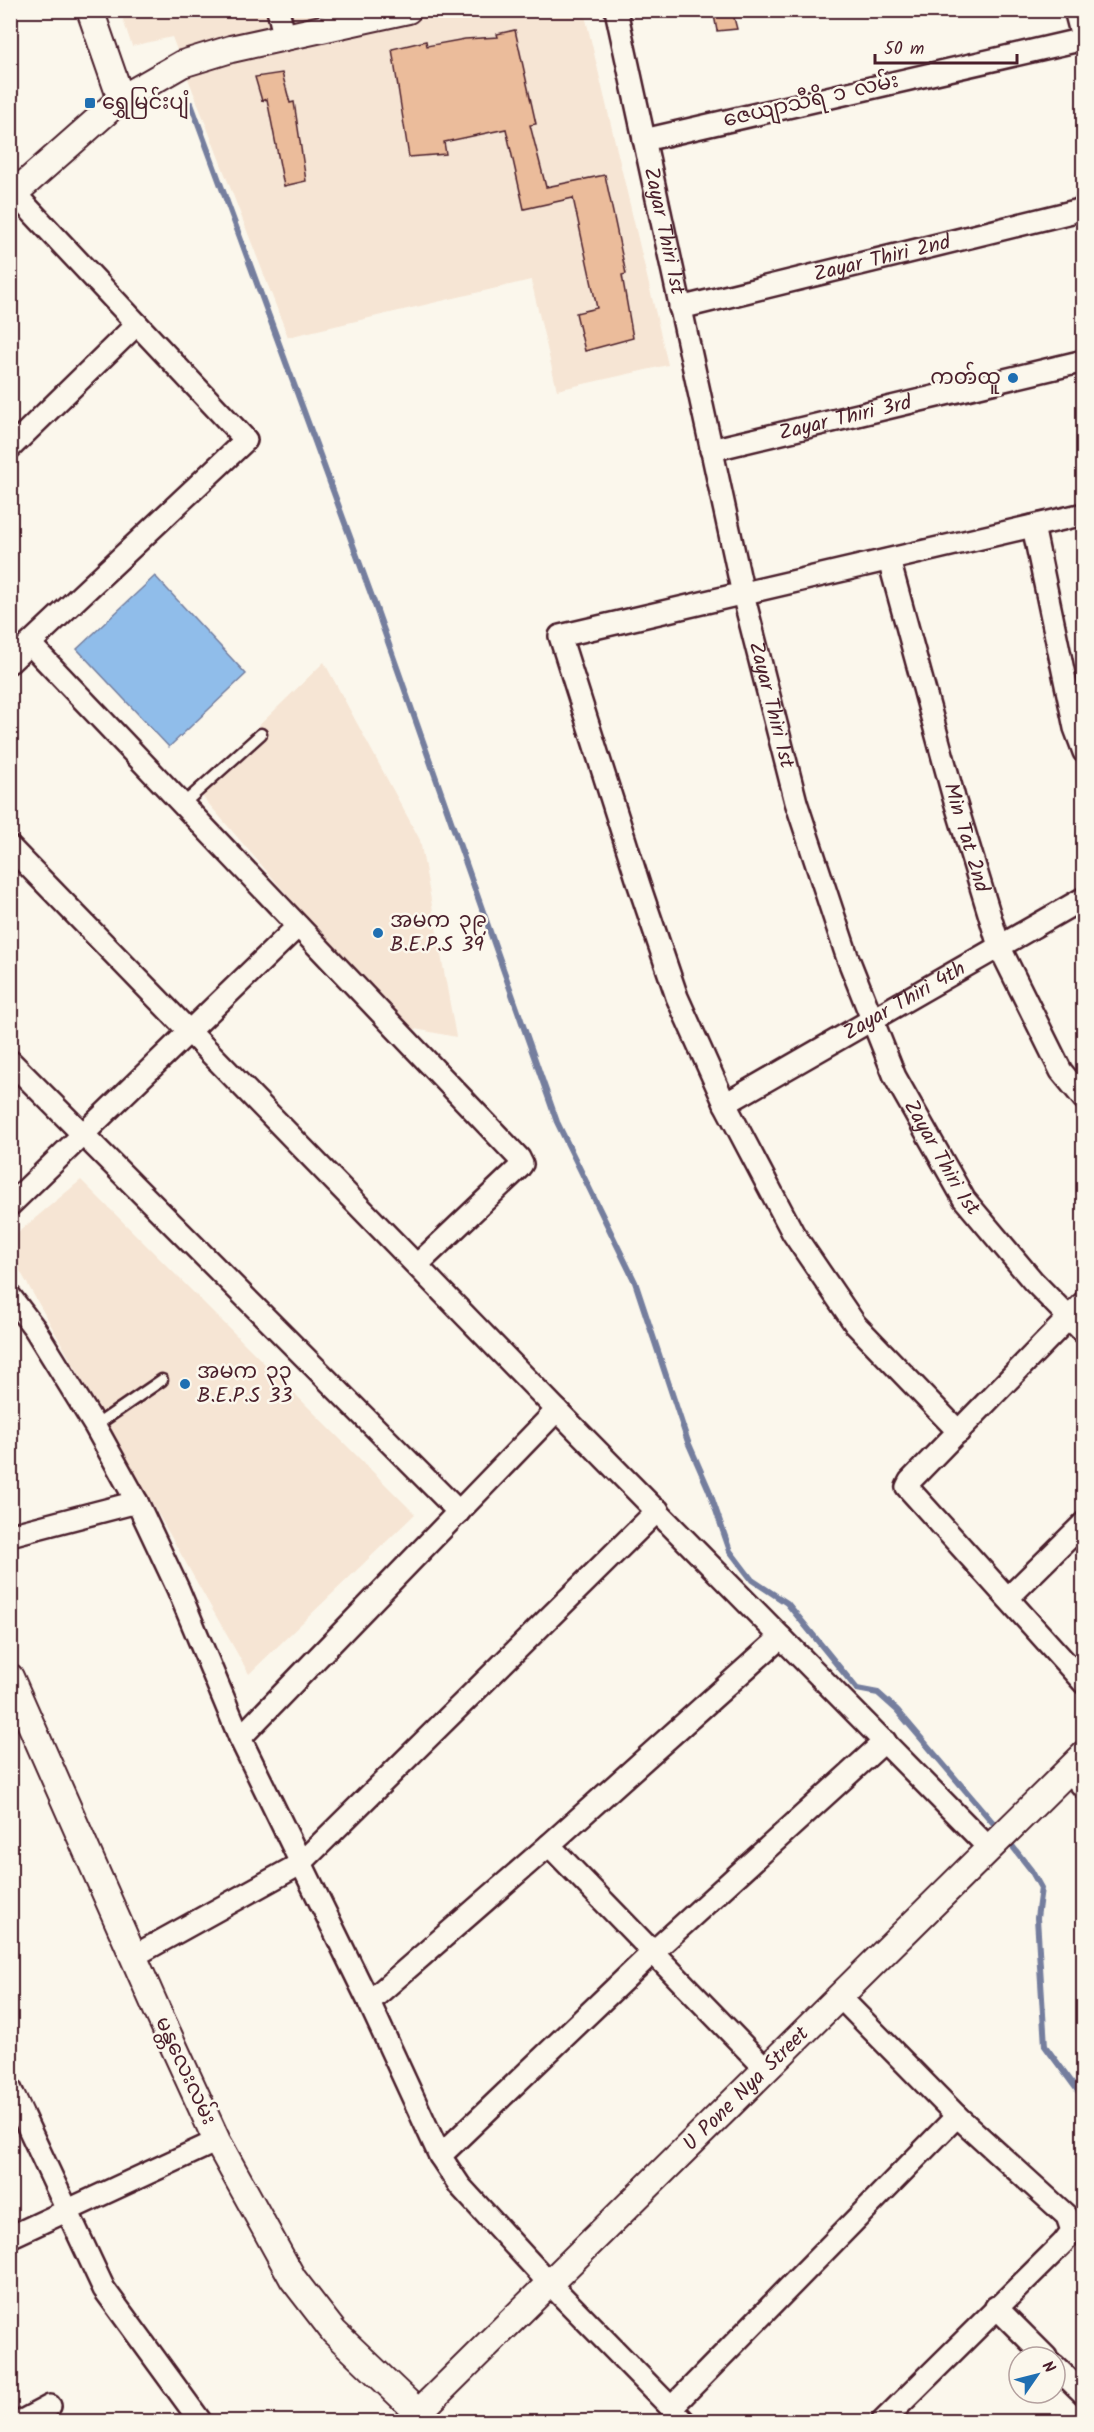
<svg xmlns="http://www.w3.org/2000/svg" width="1094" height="2432" viewBox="0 0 1094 2432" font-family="Kalam,'Noto Sans Myanmar',sans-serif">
  <rect width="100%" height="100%" fill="#fbf7ec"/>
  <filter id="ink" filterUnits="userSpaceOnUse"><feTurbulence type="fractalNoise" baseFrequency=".0167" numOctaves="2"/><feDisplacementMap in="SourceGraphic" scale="12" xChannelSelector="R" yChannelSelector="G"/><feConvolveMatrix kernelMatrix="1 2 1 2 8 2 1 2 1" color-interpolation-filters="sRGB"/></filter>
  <g filter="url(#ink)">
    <g fill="#f6e5d4">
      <polygon points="120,11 584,11 668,365 557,390 531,280 288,337 172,37 132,46"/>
      <polygon points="324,662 420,840 456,1037 400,1026 195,788"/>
      <polygon points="81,1180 415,1514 249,1674 11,1255 10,1239"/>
    </g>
    <polygon fill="#90bdea" stroke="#747e9e" stroke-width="1.5" points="155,576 246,674 169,747 77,649"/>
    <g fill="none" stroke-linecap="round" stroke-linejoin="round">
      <g stroke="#747e9e" stroke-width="6">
        <polyline points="191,104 375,605 557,1122 635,1282 688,1442 709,1490 730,1551 752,1580 787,1603 857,1689 878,1693 897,1710 1000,1831"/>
        <polyline points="1006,1838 1031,1870 1041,1888 1037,1918 1045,2046 1084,2099"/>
      </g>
    </g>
    <g fill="#ebbc9b" stroke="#4a1f2b" stroke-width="1.5">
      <polygon points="713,10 732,10 737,29 717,31"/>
      <polygon points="515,30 536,124 530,125 546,187 605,175 626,274 622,275 633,338 585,351 576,313 597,308 573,198 524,209 506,129 444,142 446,154 409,157 392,49 426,41 427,46 465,39 498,37 497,34"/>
      <polygon points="282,73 290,103 294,102 306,181 284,186 267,99 262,101 255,77"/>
    </g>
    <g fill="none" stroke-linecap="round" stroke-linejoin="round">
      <defs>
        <g id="service">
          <polyline points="182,805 261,734"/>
          <polyline points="95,1426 162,1380"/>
        </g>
        <g id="minor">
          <polyline points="278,10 285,39"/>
          <path id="s1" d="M616,10L743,594L796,802L847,956L895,1077L964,1199L1033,1281L1084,1333"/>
          <polyline points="1075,10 1084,44"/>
          <polyline points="644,140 1084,39"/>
          <path id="s2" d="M680,308L1084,209"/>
          <polyline points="10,448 137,324"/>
          <path id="s3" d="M711,450L1084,361"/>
          <polyline points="1033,526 1075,728 1084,752"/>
          <path id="s4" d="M889,560L954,798L999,946L1061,1071L1084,1099"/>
          <polyline points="30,644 519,1158 522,1164 519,1168 418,1264"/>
          <polyline points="10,662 246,440 14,193"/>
          <polyline points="10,847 557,1410 989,1848"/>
          <polyline points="10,1061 459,1512"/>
          <path id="s5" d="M725,1104L1084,898"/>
          <polyline points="10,1205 298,926"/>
          <polyline points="10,1296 35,1329 95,1426 137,1502 178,1589 240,1738 369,2002 440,2156 460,2186 549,2283 685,2422"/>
          <polyline points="1084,1302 910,1481 907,1487 1084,1683"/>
          <polyline points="959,1432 855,1324 793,1233 725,1104 677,997 639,885 560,636 1084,514"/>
          <polyline points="10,1535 137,1502"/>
          <polyline points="1008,1598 1084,1523"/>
          <polyline points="240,1738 557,1410"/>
          <polyline points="1068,1769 1084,1788"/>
          <polyline points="549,1845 766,2069"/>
          <polyline points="134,1956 300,1864 658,1510"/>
          <polyline points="839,1996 957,2116 1067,2216 1072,2231 1063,2243 882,2422"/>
          <polyline points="369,2002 549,1845 781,1637"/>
          <polyline points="10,2088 104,2289 201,2422"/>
          <polyline points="440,2156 653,1952 885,1741"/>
          <polyline points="10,2237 217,2141"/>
          <polyline points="996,2307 1046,2357"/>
          <polyline points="1055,2366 1084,2394"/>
          <polyline points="671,2408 957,2116"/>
          <polyline points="20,2422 50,2406"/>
        </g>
        <g id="tertiary">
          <polyline points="90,10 121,99"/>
          <polyline points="10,197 121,99 182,64 231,49 408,10"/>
          <polyline points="10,1677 157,2010 217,2141 293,2279 334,2332 428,2422"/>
          <path id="s6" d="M409,2422L1084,1755"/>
        </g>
      </defs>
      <use href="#service" stroke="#4a1f2b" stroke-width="15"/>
      <use href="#minor" stroke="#4a1f2b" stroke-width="26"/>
      <use href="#tertiary" stroke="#4a1f2b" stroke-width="30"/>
      <use href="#service" stroke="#fbf7ec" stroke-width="10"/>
      <use href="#minor" stroke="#fbf7ec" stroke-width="21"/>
      <use href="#tertiary" stroke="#fbf7ec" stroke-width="26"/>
    </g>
  </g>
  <g fill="#1f6fb2" stroke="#fbf7ec" stroke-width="2">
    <rect x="84" y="97" width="12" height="12" rx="3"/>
    <circle cx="1013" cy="378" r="6"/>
    <circle cx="378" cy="933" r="6"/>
    <circle cx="185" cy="1384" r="6"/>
  </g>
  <g text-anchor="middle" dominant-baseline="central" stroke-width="5" stroke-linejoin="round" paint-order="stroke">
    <g font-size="21" fill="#4a1f2b" stroke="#fbf7ec">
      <text transform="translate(811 101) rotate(-13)">ဇေယျာသီရိ ၁ လမ်း</text>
      <text stroke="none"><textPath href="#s1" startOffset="226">Zayar Thiri 1st</textPath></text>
      <text stroke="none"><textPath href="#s2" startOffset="208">Zayar Thiri 2nd</textPath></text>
      <text stroke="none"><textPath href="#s3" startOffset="138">Zayar Thiri 3rd</textPath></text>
      <text stroke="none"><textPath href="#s1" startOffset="712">Zayar Thiri 1st</textPath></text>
      <text stroke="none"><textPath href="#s4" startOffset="288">Min Tat 2nd</textPath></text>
      <text stroke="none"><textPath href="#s5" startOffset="207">Zayar Thiri 4th</textPath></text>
      <text stroke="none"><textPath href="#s1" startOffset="1198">Zayar Thiri 1st</textPath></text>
      <text transform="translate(185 2071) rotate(65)">မန္တလေးလမ်း</text>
      <text stroke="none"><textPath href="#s6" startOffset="474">U Pone Nya Street</textPath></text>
    </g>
    <g font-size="21" fill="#4a1f2b" stroke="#fbf7ec" text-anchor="start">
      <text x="102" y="103">ရွှေမြင်းပျံ</text>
      <text x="1001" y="378" text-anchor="end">ကတ်ထူ</text>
      <text x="390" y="921">အမက ၃၉<tspan x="390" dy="24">B.E.P.S 39</tspan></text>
      <text x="197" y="1372">အမက ၃၃<tspan x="197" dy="24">B.E.P.S 33</tspan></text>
    </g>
  </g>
  <rect width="1094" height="2432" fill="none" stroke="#fbf7ec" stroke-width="36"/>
  <rect x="18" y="18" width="1058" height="2396" fill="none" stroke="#4a1f2b" stroke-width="2" filter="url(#ink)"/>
  <g transform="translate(1037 2375) rotate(55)"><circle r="28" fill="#fbf7ec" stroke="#b4a19f" stroke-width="1.5"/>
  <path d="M0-4.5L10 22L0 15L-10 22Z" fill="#1f6fb2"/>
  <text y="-9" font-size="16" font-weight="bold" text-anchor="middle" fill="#4a1f2b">N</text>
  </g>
  <path d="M875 54v9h142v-9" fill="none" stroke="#4a1f2b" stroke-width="3"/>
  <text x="884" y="54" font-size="18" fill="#4a1f2b" stroke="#fbf7ec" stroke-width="4.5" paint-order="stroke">50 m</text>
</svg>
